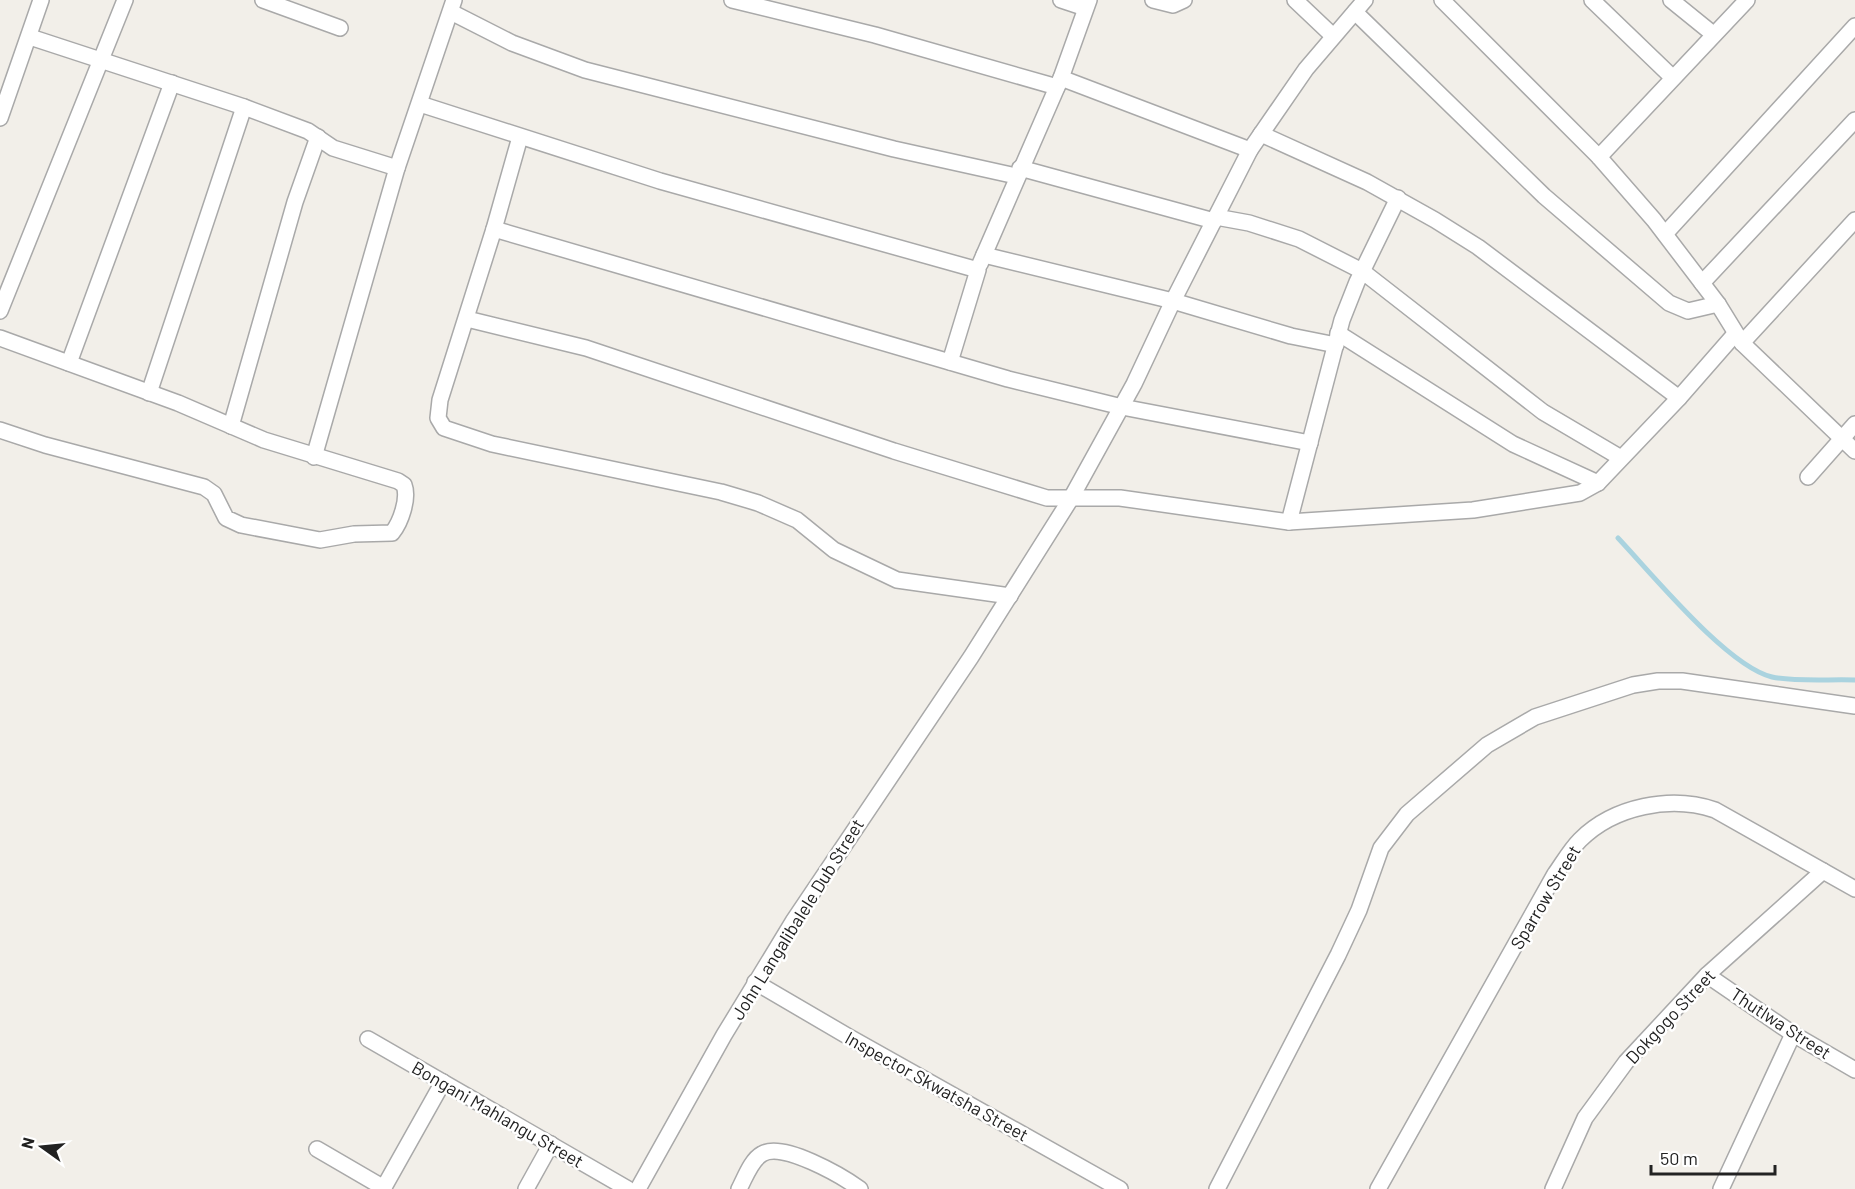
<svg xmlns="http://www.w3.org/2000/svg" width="1855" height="1189" viewBox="0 0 1855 1189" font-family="Barlow,sans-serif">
  <rect width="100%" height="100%" fill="#f2efe9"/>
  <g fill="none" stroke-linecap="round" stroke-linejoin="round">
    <path stroke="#aad3df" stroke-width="5" d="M1618,538C1652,574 1727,666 1772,677C1793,682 1832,679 1855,680"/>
    <defs>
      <g id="minor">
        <polyline points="263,0 340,28"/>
        <polyline points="732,0 875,35 1057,87"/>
        <polyline points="1061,0 1085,8"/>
        <polyline points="1153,0 1173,5 1184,0"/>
        <polyline points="1295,0 1333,36"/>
        <polyline points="1442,0 1599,157 1654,220 1718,304 1742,343 1855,451"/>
        <polyline points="1592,0 1672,77"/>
        <polyline points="1671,0 1713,34"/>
        <polyline points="451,12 512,43 585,70 894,149 1016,176"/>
        <polyline points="1355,12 1544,196 1669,303 1688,311 1718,304"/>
        <polyline points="30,37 244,107 308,131 333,148 397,168"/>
        <polyline points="1061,78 1250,150"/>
        <polyline points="420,104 660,181 978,270 950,362"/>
        <polyline points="0,118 41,0"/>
        <polyline points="1261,134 1367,182 1435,220 1478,247 1679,398"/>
        <polyline points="520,137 494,229 440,400 438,418 444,428 492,444 721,492 758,503 797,520 834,550 897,580 1010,596"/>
        <polyline points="1599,157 1747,0"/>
        <polyline points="1020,168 1214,221"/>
        <polyline points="1216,217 1249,223 1299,239 1362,271 1543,412 1621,458"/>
        <polyline points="494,229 1008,379 1122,407 1310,443"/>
        <polyline points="1665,234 1855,26"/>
        <polyline points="984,255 1173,301 1291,336 1336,345"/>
        <polyline points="980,264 1061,78 1089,0"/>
        <polyline points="1702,283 1855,120"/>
        <polyline points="0,311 125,0"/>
        <polyline points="467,319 586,348 894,451 1047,498 1120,498 1289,522 1473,510 1580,493 1598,483 1679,398 1735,334"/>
        <polyline points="1338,333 1513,444 1598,483"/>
        <path d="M0,338L178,403L264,440L398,481L404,485C409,498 401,522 392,533L354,534L320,540L241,525L226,518L214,494L204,487L45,445L0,430"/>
        <polyline points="1742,343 1855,220"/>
        <polyline points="69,363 172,83"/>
        <polyline points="149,393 244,107"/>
        <polyline points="231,426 295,202 318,137"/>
        <polyline points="314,457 397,168 454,0"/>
        <polyline points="1808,477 1855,424"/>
        <polyline points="1289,522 1342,320 1357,282 1398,198"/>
        <polyline points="1707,975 1793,1034 1855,1070"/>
        <polyline points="755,982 849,1037 1120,1189"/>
        <polyline points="368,1039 628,1189"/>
        <polyline points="317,1149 384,1188"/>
        <polyline points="383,1189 443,1082"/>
        <polyline points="526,1189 551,1144"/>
        <polyline points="638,1189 724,1035 794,920 971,657 1070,500 1134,384 1173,301 1250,150 1306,69 1365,0"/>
        <path d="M739,1189C745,1178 751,1160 762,1154C782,1141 842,1176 860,1189"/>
        <polyline points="1217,1189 1338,955 1359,910 1381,848 1407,814 1487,745 1535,717 1633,685 1658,681 1682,681 1855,706"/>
        <path d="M1378,1189L1555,874C1563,863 1570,850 1580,840C1614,806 1671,795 1715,810L1855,889"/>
        <polyline points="1553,1189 1585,1118 1626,1062 1707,975 1823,871"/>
        <polyline points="1721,1189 1793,1034"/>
      </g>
    </defs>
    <use href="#minor" stroke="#a9a9a9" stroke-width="18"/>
    <use href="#minor" stroke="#fff" stroke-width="15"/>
  </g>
  <g text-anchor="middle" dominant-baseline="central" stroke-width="5" stroke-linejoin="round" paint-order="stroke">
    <g font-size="18" fill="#222" stroke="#fff">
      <text transform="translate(1545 897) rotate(-59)">Sparrow Street</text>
      <text transform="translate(797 919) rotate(-58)">John Langalibalele Dub Street</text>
      <text transform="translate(1670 1016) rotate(-47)">Dokgogo Street</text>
      <text transform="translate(1781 1023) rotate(33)">Thutlwa Street</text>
      <text transform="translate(937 1086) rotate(29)">Inspector Skwatsha Street</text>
      <text transform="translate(498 1114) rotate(30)">Bongani Mahlangu Street</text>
    </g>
  </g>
  <g transform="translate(42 1147) rotate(285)" stroke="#ffffff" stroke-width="4.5" paint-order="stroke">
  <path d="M0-4.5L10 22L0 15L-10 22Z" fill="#222222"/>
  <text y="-9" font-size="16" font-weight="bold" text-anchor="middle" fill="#222222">N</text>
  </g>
  <path d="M1651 1165v9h124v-9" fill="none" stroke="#222222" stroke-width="3"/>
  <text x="1660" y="1165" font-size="18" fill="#222222" stroke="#ffffff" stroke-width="4.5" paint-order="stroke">50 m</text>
</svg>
